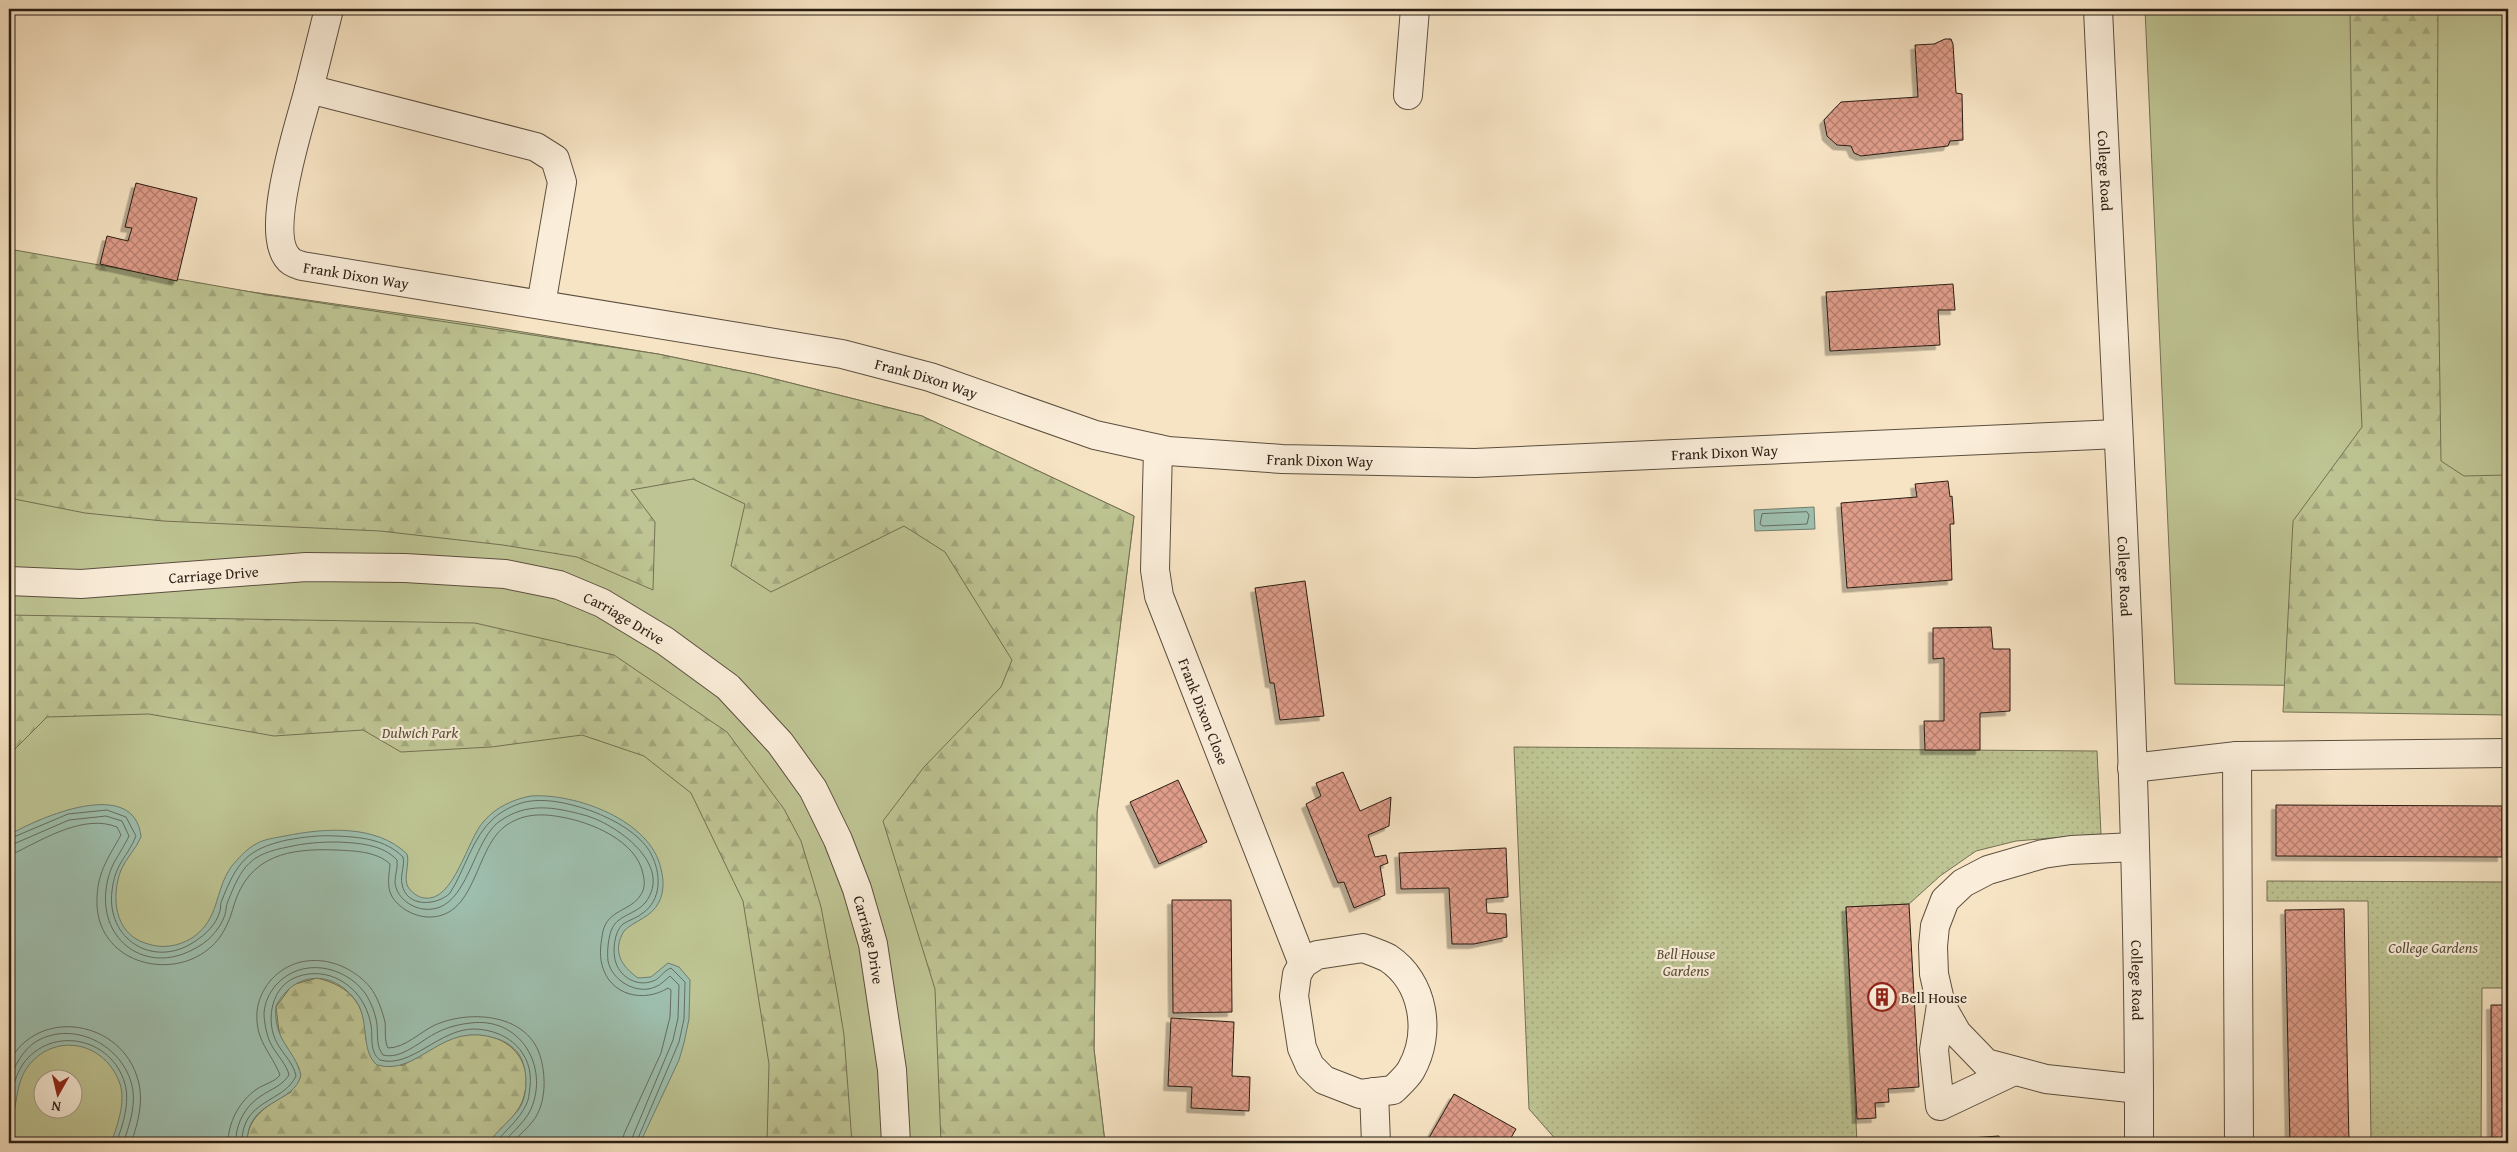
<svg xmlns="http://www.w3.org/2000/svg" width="2517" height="1152" viewBox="0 0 2517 1152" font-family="'Gentium Book Plus',serif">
  <defs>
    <pattern id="forest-firs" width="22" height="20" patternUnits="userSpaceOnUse" patternTransform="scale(1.25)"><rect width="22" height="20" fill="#bec493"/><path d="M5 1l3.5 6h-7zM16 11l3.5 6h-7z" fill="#a3a87e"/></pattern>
    <pattern id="garden-dots" width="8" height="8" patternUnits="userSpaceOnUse" patternTransform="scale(1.25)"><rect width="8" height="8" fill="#bec493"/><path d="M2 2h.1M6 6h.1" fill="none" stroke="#a3a87e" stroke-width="1.8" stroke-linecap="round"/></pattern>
    <pattern id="building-cross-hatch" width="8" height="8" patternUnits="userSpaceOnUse" patternTransform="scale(1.25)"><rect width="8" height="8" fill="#df9d8a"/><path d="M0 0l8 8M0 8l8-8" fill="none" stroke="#b57f70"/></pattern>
    <filter id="shadow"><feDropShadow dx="-4.5" dy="4.5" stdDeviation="0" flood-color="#0004"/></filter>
  </defs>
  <rect width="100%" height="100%" fill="#f7e4c4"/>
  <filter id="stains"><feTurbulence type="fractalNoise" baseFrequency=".004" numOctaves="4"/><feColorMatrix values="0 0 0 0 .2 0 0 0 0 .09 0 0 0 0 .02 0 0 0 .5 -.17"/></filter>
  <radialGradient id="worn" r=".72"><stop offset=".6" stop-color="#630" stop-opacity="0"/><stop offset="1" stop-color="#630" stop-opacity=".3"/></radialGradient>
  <g fill="#bec493" stroke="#747053" fill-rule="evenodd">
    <polygon points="2145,9 2508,9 2508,688 2175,684"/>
    <path d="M9,257L474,324L658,354L755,374L922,416L1134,516L1097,813L1094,1049L1105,1143H9ZM42,1080H72V1110H42Z"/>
  </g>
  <g fill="url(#forest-firs)" stroke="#747053">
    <polygon points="2350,9 2438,9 2437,185 2441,461 2464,476 2508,475 2508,715 2283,712 2293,521 2362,427 2353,222"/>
    <polygon points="9,249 268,295 658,354 755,374 922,416 1134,516 1097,813 1094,1049 1105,1143 941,1143 935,989 883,821 924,767 1001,687 1012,660 945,552 904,526 771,592 731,566 745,504 693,479 631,490 655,522 653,590 577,557 503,545 380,531 163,521 85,513 9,498"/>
    <polygon points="9,615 475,623 614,655 727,732 784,809 801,841 821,907 837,992 844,1035 852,1143 767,1143 769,1064 743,901 691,793 644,756 582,735 491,747 401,752 363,730 274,736 149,714 47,717 9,755"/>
    <path d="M317,978C351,986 366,1005 366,1040L402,1066C420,1055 439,1040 460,1036C502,1027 539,1058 522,1102C516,1117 498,1131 488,1143H247C247,1115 270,1104 291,1092L299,1068L280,1039L276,1007L292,985Z"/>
  </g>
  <g fill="url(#garden-dots)" stroke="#747053">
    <polygon points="1514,747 2097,751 2101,834 2016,841 1976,851 1940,876 1909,904 1846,907 1857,1143 1559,1143 1529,1109"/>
    <polygon points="2508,831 2508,988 2482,988 2481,1143 2371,1143 2368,901 2267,901 2267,881 2507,882"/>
  </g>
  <g fill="#9ebfae" stroke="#6f7e70">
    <polygon points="1814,507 1815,529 1755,531 1754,510"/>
    <path d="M531,796C575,793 651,820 661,869C664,880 664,892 659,902C651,918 635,920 624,931C612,951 621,966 638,978L651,977L668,963L679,967L690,980L689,1019L684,1043L679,1060L640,1143H488C497,1131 510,1121 519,1109C528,1096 528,1072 521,1058C517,1049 507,1042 498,1039C441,1019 420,1077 377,1065C360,1051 370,1020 356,1001C333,969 294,971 276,1006C273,1041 294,1048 301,1075C294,1105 247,1099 247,1143H111C117,1126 126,1103 120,1084C106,1043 57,1031 29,1065C14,1084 18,1109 9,1130V835C38,818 135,775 141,837C136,849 126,858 121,870C111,896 114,933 145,943C161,949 177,947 192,938C220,919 214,892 231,867C238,859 246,849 256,844C264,839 275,838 285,836C324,828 376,824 407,854C410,864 403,878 408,887C412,893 418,897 424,898C454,903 467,839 484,821C496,807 514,799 531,796Z"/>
  </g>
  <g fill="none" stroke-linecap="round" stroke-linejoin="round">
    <g stroke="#646e60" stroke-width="1">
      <polygon points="1807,512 1809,515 1807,524 1763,526 1760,524 1762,514"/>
      <path d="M9,839L68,814L107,810L126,817L136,836C127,858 115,863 112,891C106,939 153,969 194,942C206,934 216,925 220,911C221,907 220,903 222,900C237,862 247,849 287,840C304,837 319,835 336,836C360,837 385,839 403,857C405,866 400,875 402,884C406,908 437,906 450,893C465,870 472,837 494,818C503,810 519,802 531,801C566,796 640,823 653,858C661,876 661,900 643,913C637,918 629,920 623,924C614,931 612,953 616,963C621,978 638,987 653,981C660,979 663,971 671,968L685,982L684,1019L679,1042L636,1143"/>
      <path d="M9,846L69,820L106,816L122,821L129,836C119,857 109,864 106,890C100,941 146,974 192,950C207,943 219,931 225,915C226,911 226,905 228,901C242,866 250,854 288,847C305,843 320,842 337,842C358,843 382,844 397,860C398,868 395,875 395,882C396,897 410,907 423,909C468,915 471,841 500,821C527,802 554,807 584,815C615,823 675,865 645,903C635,915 616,915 611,931C608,940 607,952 608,961C612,981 637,995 655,987C661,985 666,979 670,976L679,985L678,1018L673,1040L630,1143"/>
      <path d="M9,853L17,852C45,838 85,814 117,827L121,835C107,860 96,874 97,905C99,954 151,976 192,959C217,948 227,930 234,905C249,855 290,848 336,850C354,851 376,851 390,864C389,878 385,891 397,903C405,911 415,916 427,917C476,919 474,851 504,827C521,814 540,813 561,817C591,822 637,841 643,874C645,882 645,889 640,896C630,911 608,910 603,931C601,942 599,954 602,965C610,996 644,1003 668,988L671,990L670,1017L661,1053L624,1134L622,1143"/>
      <path d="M9,1062C38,1006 122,1020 138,1080C144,1101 138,1123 131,1143"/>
      <path d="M9,1081C14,1067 23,1049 37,1041C76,1019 127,1048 133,1091C135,1109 129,1127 123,1143"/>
      <path d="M9,1115C11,1097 13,1079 23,1064C51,1025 112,1037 125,1084C130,1103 123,1125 116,1143"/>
      <path d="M228,1143C228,1123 239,1101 257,1089C264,1084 275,1082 280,1075C271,1052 255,1041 257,1012C258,1000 263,990 270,981C298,949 344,957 370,987C377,996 382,1010 385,1022C386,1031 384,1040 388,1048C405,1048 420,1032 435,1025C471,1009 530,1014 541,1059C546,1078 546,1104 533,1121C527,1129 519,1135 512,1143"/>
      <path d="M236,1143C235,1125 245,1106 261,1096C271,1089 282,1086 289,1075C287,1065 277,1055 272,1046C267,1038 264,1022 264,1013C265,1002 269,993 276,985C301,957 344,965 365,993C371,1002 376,1015 377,1025C378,1036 376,1046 383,1055C402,1060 421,1040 438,1032C448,1027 460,1024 471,1023C518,1017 547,1062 533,1104C528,1120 513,1131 503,1143"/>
      <path d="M242,1143C241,1099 284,1103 296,1076C294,1064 283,1054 277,1043C266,1023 270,991 292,979C306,972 322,972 336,978C355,987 367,1003 371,1025C373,1036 369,1052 380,1060C411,1069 440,1028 475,1029C508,1030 534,1053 530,1087C529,1093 529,1100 526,1105C519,1120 505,1131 495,1143"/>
    </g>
  </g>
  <g fill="url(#building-cross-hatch)" stroke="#291d13" filter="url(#shadow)">
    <polygon points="1945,39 1951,39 1953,44 1956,93 1962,94 1963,140 1950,141 1948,146 1861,156 1854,153 1851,146 1837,145 1827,136 1824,120 1841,102 1918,97 1915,45 1934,44"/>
    <polygon points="136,183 197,198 177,281 100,264 107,236 128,241 132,228 125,227"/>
    <polygon points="1953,284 1955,310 1938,310 1940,345 1830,351 1826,292"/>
    <polygon points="1948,481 1950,497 1952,496 1954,524 1950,524 1952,580 1847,588 1841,503 1917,497 1915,484"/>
    <polygon points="1305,581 1324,716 1280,720 1274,683 1270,683 1255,588"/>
    <polygon points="1991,627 1993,649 2010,649 2010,711 1980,713 1980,750 1925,750 1924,721 1944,721 1944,658 1933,659 1933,628"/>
    <polygon points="1343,772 1360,811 1391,797 1389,826 1368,835 1375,857 1386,855 1388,863 1380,866 1385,895 1354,908 1344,882 1338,883 1306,804 1321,796 1316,783"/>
    <polygon points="1178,780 1207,842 1159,864 1130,802"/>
    <polygon points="2276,805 2502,806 2502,857 2276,856"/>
    <polygon points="1506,848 1508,897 1486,899 1487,913 1506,914 1507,937 1474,944 1452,944 1449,888 1401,889 1399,853"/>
    <polygon points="1172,900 1231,900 1232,1012 1173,1013"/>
    <polygon points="1909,904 1919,1087 1888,1089 1889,1102 1875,1103 1876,1118 1857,1119 1846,907"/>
    <polygon points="2344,909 2349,1143 2290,1143 2285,910"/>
    <polygon points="2491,1005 2508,1005 2508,1143 2492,1143"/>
    <polygon points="1171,1018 1234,1022 1232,1076 1250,1077 1249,1111 1191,1108 1192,1087 1168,1086"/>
    <polygon points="1454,1094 1516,1129 1508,1143 1426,1143"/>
    <polygon points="1999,1136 2000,1142 2037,1141 2037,1143 1897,1143"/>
  </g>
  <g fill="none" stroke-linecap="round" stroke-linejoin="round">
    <defs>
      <g id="minor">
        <path id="s1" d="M2098,9C2115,387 2140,765 2139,1143"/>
        <polyline points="309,89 329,9"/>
        <polyline points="1408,95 1415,9"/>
        <path id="s2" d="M541,305L562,182L555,159L536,147L309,89C301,121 260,240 292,262C295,264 299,265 302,266L842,354L930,377L1095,435L1168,451L1282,459L1475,463L2118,434"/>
        <path id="s3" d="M1158,449L1155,570L1159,596L1303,964"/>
        <path id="s4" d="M9,581L81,584L306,567L405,568L505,574L559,585L602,603L665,641L728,687L780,743L813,789L838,840L857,889L873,944L892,1070L896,1143"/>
        <polyline points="2237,756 2239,1143"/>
        <polyline points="2132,768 2237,756 2508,753"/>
        <polyline points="2135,847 2071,850 2043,854 1988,870 1963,883 1945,900 1935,926 1933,946 1934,974 1941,1005 1957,1033 1986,1063 2046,1079 2139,1089"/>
        <path d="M1363,948C1371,951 1380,954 1388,958C1424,982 1432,1033 1411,1070C1407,1077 1399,1084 1393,1090L1360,1094L1324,1080L1310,1066L1302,1048L1294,996L1297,974L1303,964L1317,955Z"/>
        <polyline points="1941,1005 1934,1050 1940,1106 2014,1071"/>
        <polyline points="1374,1092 1376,1143"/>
      </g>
    </defs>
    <use href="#minor" stroke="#5c4f3f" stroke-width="30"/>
    <use href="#minor" stroke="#faedd9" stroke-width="28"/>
  </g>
  <defs>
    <symbol id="building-ring" viewBox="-11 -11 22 22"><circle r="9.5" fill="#faedd9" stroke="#8f2418" stroke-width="1.5"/><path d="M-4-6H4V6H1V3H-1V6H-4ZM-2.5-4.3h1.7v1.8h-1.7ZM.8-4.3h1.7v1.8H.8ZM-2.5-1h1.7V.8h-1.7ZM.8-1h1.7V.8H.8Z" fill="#8f2418"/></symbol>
  </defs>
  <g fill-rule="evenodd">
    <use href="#building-ring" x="1866" y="981" width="32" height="32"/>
  </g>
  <g text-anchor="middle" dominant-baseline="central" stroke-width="4.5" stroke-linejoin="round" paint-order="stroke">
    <g font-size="15" fill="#291d13" stroke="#faedd9">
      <text stroke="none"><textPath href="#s1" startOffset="162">College Road</textPath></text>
      <text stroke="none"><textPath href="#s2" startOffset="651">Frank Dixon Way</textPath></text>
      <text stroke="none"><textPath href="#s2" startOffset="1231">Frank Dixon Way</textPath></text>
      <text stroke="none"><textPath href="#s2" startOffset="2041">Frank Dixon Way</textPath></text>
      <text stroke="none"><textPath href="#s2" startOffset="1636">Frank Dixon Way</textPath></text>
      <text stroke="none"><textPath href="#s4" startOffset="205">Carriage Drive</textPath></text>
      <text stroke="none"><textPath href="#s1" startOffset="568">College Road</textPath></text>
      <text stroke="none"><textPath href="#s4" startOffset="625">Carriage Drive</textPath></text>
      <text stroke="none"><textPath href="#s3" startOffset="271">Frank Dixon Close</textPath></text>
      <text stroke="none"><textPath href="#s4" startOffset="1045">Carriage Drive</textPath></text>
      <text stroke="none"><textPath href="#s1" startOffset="972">College Road</textPath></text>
    </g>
    <g font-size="15" font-style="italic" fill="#564f39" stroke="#faedd9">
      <text x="420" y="732">Dulwich Park</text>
      <text x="2433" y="947">College Gardens</text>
      <text x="1686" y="953">Bell House<tspan x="1686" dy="17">Gardens</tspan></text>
    </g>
    <g font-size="15" fill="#291d13" stroke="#faedd9" text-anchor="start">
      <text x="1901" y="997">Bell House</text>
    </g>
  </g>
  <rect width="2517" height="1152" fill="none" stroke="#f7e4c4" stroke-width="30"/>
  <rect x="10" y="10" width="2497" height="1132" fill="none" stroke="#291d13" stroke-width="2.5"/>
  <rect x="15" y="15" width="2487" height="1122" fill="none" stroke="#291d13"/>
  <g transform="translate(58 1094) rotate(188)"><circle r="24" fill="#faedd9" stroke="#a69a8a"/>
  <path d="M0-4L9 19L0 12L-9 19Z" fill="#8f2418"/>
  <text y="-8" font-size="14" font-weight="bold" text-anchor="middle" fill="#291d13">N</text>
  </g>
  <rect width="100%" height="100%" filter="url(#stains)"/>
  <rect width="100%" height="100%" fill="url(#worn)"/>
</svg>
